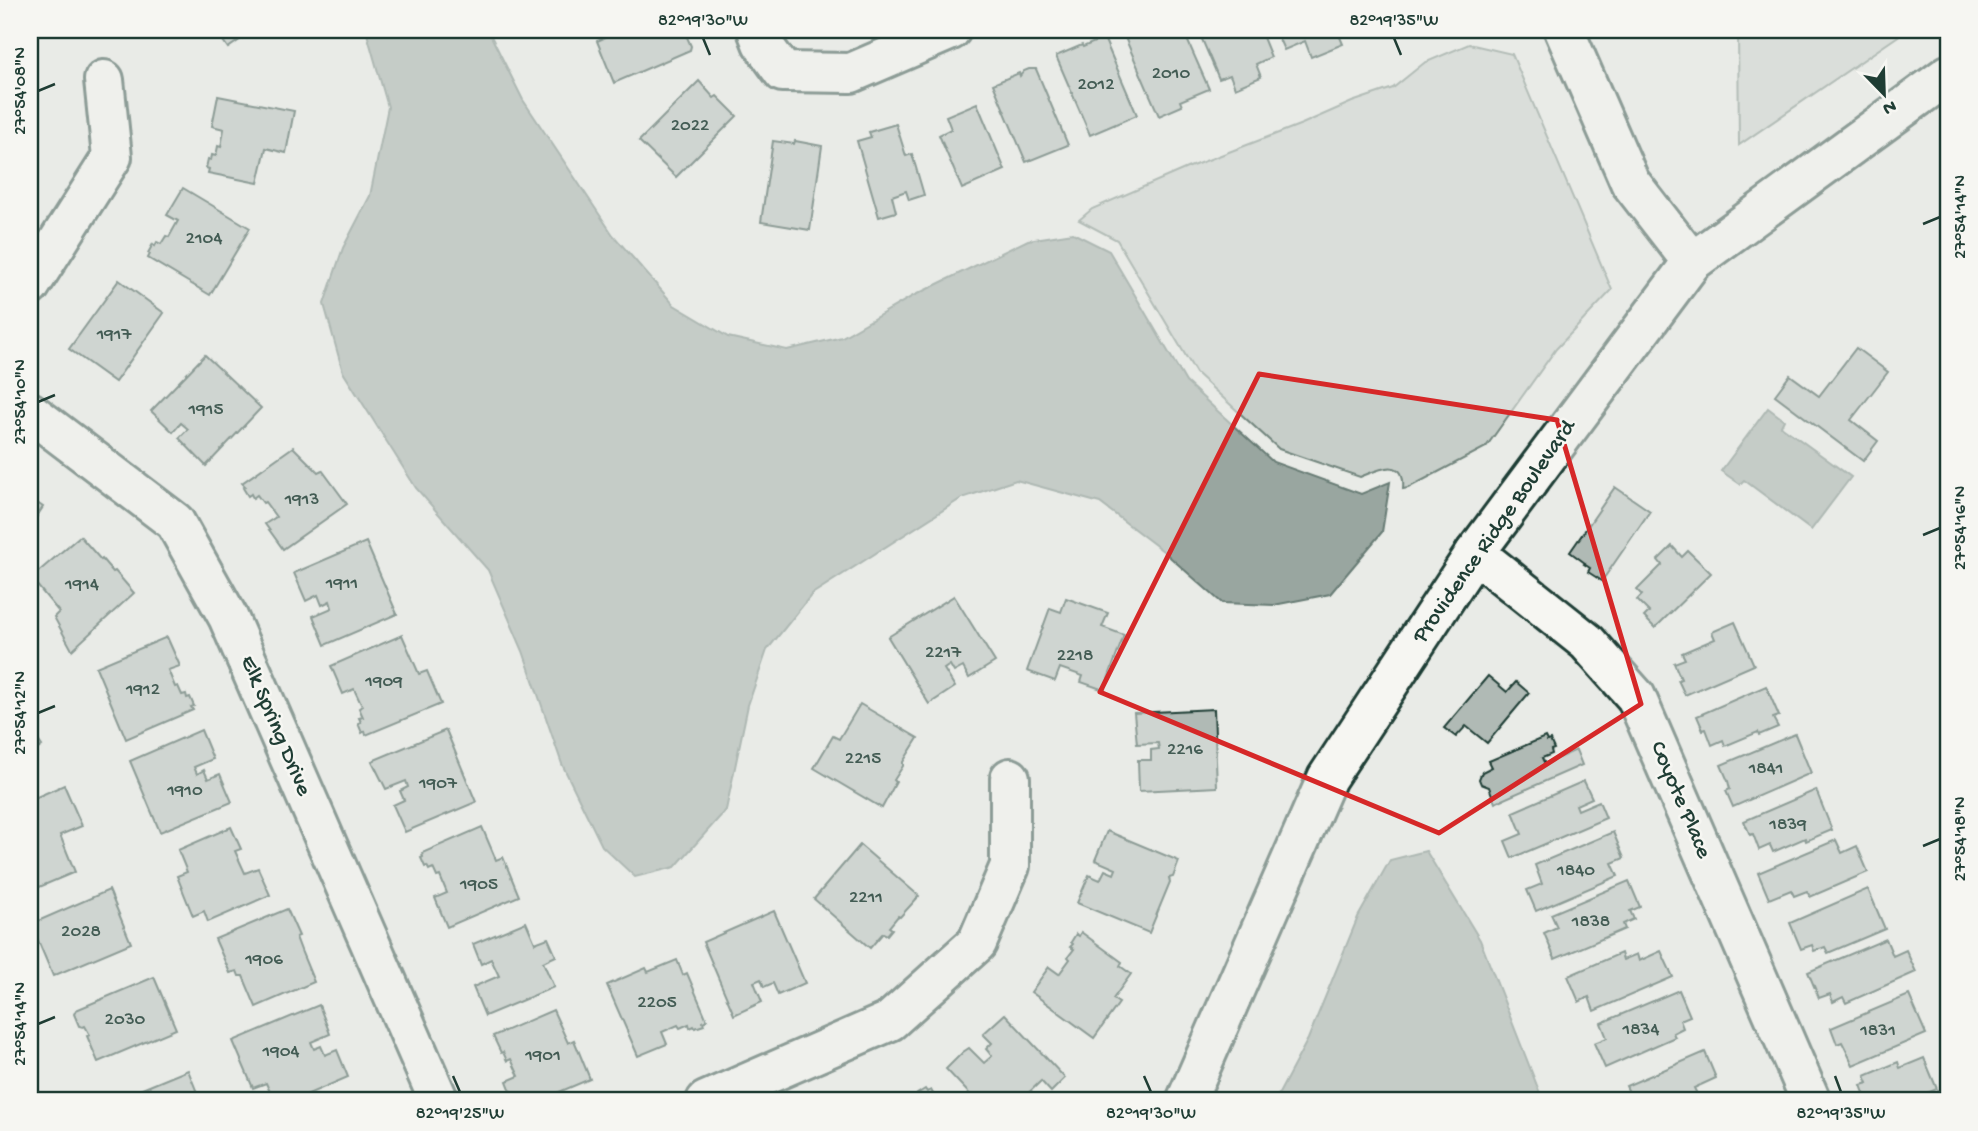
<svg xmlns="http://www.w3.org/2000/svg" width="1978" height="1131" viewBox="0 0 1978 1131" font-family="'Gochi Hand',sans-serif">
  <rect width="100%" height="100%" fill="#e9ebe7"/>
  <filter id="ink" filterUnits="userSpaceOnUse"><feTurbulence type="fractalNoise" baseFrequency=".0143" numOctaves="2"/><feDisplacementMap in="SourceGraphic" scale="14" xChannelSelector="R" yChannelSelector="G"/><feConvolveMatrix kernelMatrix="1 2 1 2 8 2 1 2 1" color-interpolation-filters="sRGB"/></filter>
  <g filter="url(#ink)">
    <g fill="#c7cec9" stroke="#73867e" stroke-width="2">
      <polygon points="1738,30 1907,30 1739,145"/>
      <path d="M1469,44L1512,54L1612,290L1556,349L1486,447L1408,488L1403,489C1406,455 1378,470 1360,477L1279,449L1196,373L1117,240L1079,220L1092,209L1187,168L1302,124L1352,102L1393,88L1424,63Z"/>
    </g>
    <g fill="#99a6a0" stroke="#687c75" stroke-width="2">
      <polygon points="366,30 488,30 523,100 613,235 674,305 728,337 787,350 842,337 913,296 1028,240 1073,233 1109,251 1186,382 1273,462 1361,494 1390,482 1382,532 1330,594 1274,605 1222,603 1163,551 1100,503 1016,480 962,498 812,594 767,650 748,705 726,810 675,867 635,877 602,846 562,764 523,651 488,570 416,488 343,372 324,304 343,248 370,196 388,107"/>
      <polygon points="1768,408 1784,420 1781,426 1851,477 1811,530 1744,480 1740,484 1721,471"/>
      <polygon points="1426,851 1480,940 1543,1101 1275,1101 1308,1039 1358,917 1390,860"/>
    </g>
    <g fill="#b0bab5" stroke="#1f3d34" stroke-width="2">
      <polygon points="210,30 254,30 228,48 217,32 213,34"/>
      <polygon points="623,30 684,30 686,34 683,35 687,37 691,46 690,50 614,83 597,41"/>
      <polygon points="1130,30 1183,30 1209,89 1180,101 1182,106 1159,116 1123,33"/>
      <polygon points="1198,30 1260,30 1271,57 1256,64 1261,77 1235,88 1230,75 1219,79"/>
      <polygon points="1275,30 1337,30 1343,44 1311,57 1305,41 1284,50"/>
      <polygon points="1104,38 1137,115 1090,135 1056,56 1082,45 1083,47"/>
      <polygon points="1029,69 1036,69 1068,145 1026,162 993,84 1019,73 1020,76 1024,71"/>
      <polygon points="699,81 714,98 717,96 737,116 676,177 639,141"/>
      <polygon points="218,96 294,111 286,153 266,148 258,183 208,173 209,169 206,168 208,159 211,160 212,155 216,156 218,146 221,147 224,129 212,126"/>
      <polygon points="977,103 1005,170 962,189 939,135 951,129 946,116"/>
      <polygon points="896,124 906,156 912,154 924,195 909,200 906,191 892,196 896,212 879,217 857,141 871,137 869,132"/>
      <polygon points="773,141 794,144 795,141 822,146 810,230 761,222"/>
      <polygon points="183,188 250,228 210,295 148,258 150,254 148,253 153,244 155,246 157,242 161,244 166,236 169,237 178,221 167,215"/>
      <polygon points="119,280 164,313 115,382 69,349"/>
      <polygon points="1856,348 1888,372 1851,420 1878,441 1863,461 1775,395 1790,375 1819,396"/>
      <polygon points="205,355 261,408 206,466 179,438 188,429 181,423 173,432 151,411"/>
      <polygon points="293,447 318,472 322,470 347,504 283,549 265,524 276,517 265,502 263,503 257,495 253,498 251,494 248,496 243,488 245,486 242,483"/>
      <polygon points="1615,487 1650,511 1602,581 1588,572 1590,568 1584,564 1585,563 1570,552"/>
      <polygon points="30,498 43,507 30,527"/>
      <polygon points="80,536 101,560 102,559 113,572 115,571 134,593 72,650 54,617 59,612 31,578"/>
      <polygon points="366,542 397,614 325,645 313,616 332,608 330,601 322,605 318,595 306,601 294,573"/>
      <polygon points="1672,546 1682,557 1688,551 1711,573 1655,628 1644,617 1649,612 1637,600 1642,595 1637,590 1662,565 1658,560"/>
      <polygon points="954,596 995,662 969,678 963,667 954,672 950,665 944,669 955,687 929,704 888,637"/>
      <polygon points="1066,598 1108,613 1102,627 1124,635 1104,690 1081,682 1083,676 1060,668 1055,681 1027,671 1050,608 1061,612"/>
      <polygon points="1735,622 1754,665 1685,695 1678,680 1681,679 1674,663 1685,659 1682,653 1715,639 1712,632"/>
      <polygon points="402,635 419,674 427,671 441,704 366,735 365,731 362,733 358,723 361,722 359,718 363,717 359,708 362,706 354,689 343,694 331,666"/>
      <polygon points="167,637 180,666 168,670 175,687 178,686 182,695 186,694 187,698 190,697 194,706 191,707 193,710 126,739 96,667"/>
      <polygon points="1488,676 1507,692 1516,682 1529,693 1487,743 1466,726 1456,737 1444,728"/>
      <polygon points="1766,686 1779,716 1773,718 1778,727 1759,735 1758,732 1725,746 1723,740 1712,745 1706,729 1703,730 1697,716"/>
      <polygon points="860,704 918,738 903,762 903,766 894,780 896,782 882,808 814,768 833,736 839,739"/>
      <polygon points="1214,709 1217,787 1139,791 1138,760 1151,760 1151,750 1159,749 1158,743 1137,744 1134,713"/>
      <polygon points="30,729 42,746 30,755"/>
      <polygon points="201,730 213,759 194,767 197,774 204,770 208,779 220,774 232,802 160,832 130,761"/>
      <polygon points="446,730 476,802 405,832 393,805 404,800 400,791 408,787 406,781 386,789 372,761"/>
      <polygon points="1795,734 1811,773 1733,807 1726,791 1730,789 1728,781 1721,765"/>
      <polygon points="1545,737 1547,741 1550,740 1554,749 1551,750 1552,754 1542,758 1545,764 1576,750 1582,765 1495,803 1489,787 1481,784 1479,779 1482,772 1492,767 1489,761"/>
      <polygon points="1584,781 1592,798 1576,805 1578,810 1599,801 1606,818 1512,858 1505,841 1522,834 1513,812"/>
      <polygon points="64,785 82,826 60,835 75,872 30,891 30,800"/>
      <polygon points="1816,790 1832,830 1806,841 1805,838 1773,852 1770,845 1759,850 1753,834 1750,835 1744,821"/>
      <polygon points="231,827 241,849 235,851 245,873 258,868 270,895 208,922 204,911 193,916 177,876 187,872 178,850"/>
      <polygon points="482,827 496,860 503,857 519,896 447,927 435,898 447,893 440,876 437,877 433,868 429,870 427,866 425,867 421,858 423,857 422,853"/>
      <polygon points="1107,831 1179,861 1173,877 1169,878 1170,882 1149,933 1077,903 1089,875 1100,880 1105,870 1114,874 1116,869 1095,860"/>
      <polygon points="1613,832 1624,858 1612,863 1618,876 1536,911 1527,890 1542,884 1535,865"/>
      <polygon points="1836,840 1842,853 1857,846 1868,872 1810,897 1807,891 1794,896 1791,890 1769,899 1758,873"/>
      <polygon points="860,845 919,896 900,917 898,916 889,927 892,929 887,935 883,933 870,948 814,899"/>
      <polygon points="1629,881 1640,907 1630,911 1634,919 1623,924 1625,929 1555,959 1544,933 1557,927 1551,914"/>
      <polygon points="1868,889 1885,929 1828,953 1825,947 1814,951 1812,945 1801,949 1790,923"/>
      <polygon points="109,890 131,943 53,976 31,924"/>
      <polygon points="287,909 299,936 296,937 302,953 314,982 256,1007 243,976 239,976 237,971 230,973 215,939"/>
      <polygon points="774,911 805,983 778,995 773,983 764,987 761,979 754,982 762,1002 734,1015 703,942"/>
      <polygon points="526,922 535,943 548,938 556,956 543,962 554,987 485,1016 473,987 499,976 491,959 481,964 473,944"/>
      <polygon points="1081,932 1122,962 1120,966 1131,974 1113,999 1119,1003 1094,1038 1031,992 1049,967 1059,974 1070,959 1068,957 1074,949 1070,947 1073,944 1071,942 1076,934 1079,936"/>
      <polygon points="1886,939 1893,956 1906,950 1916,972 1846,1003 1843,997 1833,1002 1830,994 1819,998 1808,972"/>
      <polygon points="1661,951 1673,977 1594,1011 1589,997 1579,1002 1568,976 1621,953 1623,960 1637,954 1639,961"/>
      <polygon points="677,960 683,975 687,973 707,1020 703,1022 704,1025 695,1028 694,1026 690,1028 689,1024 680,1028 678,1025 662,1032 667,1044 638,1056 607,985 646,968 648,972"/>
      <polygon points="154,977 176,1029 98,1062 87,1036 90,1035 85,1026 83,1027 79,1026 74,1014 76,1010"/>
      <polygon points="1679,990 1690,1016 1680,1020 1683,1028 1673,1033 1675,1037 1605,1068 1594,1043 1607,1038 1601,1023"/>
      <polygon points="1909,995 1926,1034 1853,1065 1845,1048 1842,1042 1837,1044 1831,1028"/>
      <polygon points="319,1005 330,1034 311,1042 314,1049 321,1046 325,1055 337,1050 348,1077 292,1101 274,1101 266,1083 253,1088 233,1041"/>
      <polygon points="553,1010 568,1043 574,1040 590,1079 538,1101 515,1101 507,1081 519,1076 511,1059 507,1061 503,1052 501,1053 493,1036"/>
      <polygon points="1005,1014 1065,1078 1051,1092 1041,1081 1020,1101 976,1101 946,1069 963,1052 969,1048 984,1063 992,1056 986,1049 992,1043 983,1034"/>
      <polygon points="1705,1052 1716,1078 1694,1088 1697,1094 1683,1100 1684,1101 1633,1101 1626,1086"/>
      <polygon points="1924,1058 1937,1089 1907,1101 1867,1101 1861,1085 1868,1083 1865,1076 1898,1062 1900,1068"/>
      <polygon points="188,1070 200,1100 216,1093 219,1101 113,1101"/>
      <polygon points="925,1089 927,1092 931,1090 937,1101 915,1101 914,1098 918,1096 917,1094"/>
    </g>
    <g fill="none" stroke-linecap="round" stroke-linejoin="round">
      <defs>
        <g id="minor">
          <polyline points="757,30 762,43 783,72 851,73 951,30"/>
          <polyline points="1564,30 1630,182 1692,262"/>
          <polyline points="30,286 112,157 104,80"/>
          <polyline points="30,412 175,522 228,617 439,1101"/>
          <polyline points="1475,553 1587,642 1636,697 1811,1101"/>
          <polyline points="706,1101 890,1021 977,943 1010,866 1010,778"/>
          <polyline points="1186,1101 1327,778 1475,553 1692,262 1948,75"/>
        </g>
      </defs>
      <use href="#minor" stroke="#1f3d34" stroke-width="44"/>
      <use href="#minor" stroke="#f6f6f2" stroke-width="38"/>
    </g>
  </g>
  <path d="M0 0H1978V1131H0ZM1259,374L1557,420L1641,704L1439,833L1100,692Z" fill="#e9ebe7" fill-opacity=".55" fill-rule="evenodd"/>
  <path fill="none" stroke="#d62828" stroke-width="5" stroke-linejoin="round" d="M1259,374L1557,420L1641,704L1439,833L1100,692Z"/>
  <path fill="none" stroke="#1f3d34" stroke-width="2.5" d="M703,38L710,55M1394,38L1401,55M38,91L55,84M1923,224L1940,217M38,402L55,395M1923,535L1940,528M38,713L55,706M1923,846L1940,839M38,1024L55,1017M453,1076L460,1092M1144,1076L1151,1092M1835,1076L1841,1092"/>
  <g text-anchor="middle" dominant-baseline="central" stroke-width="5" stroke-linejoin="round" paint-order="stroke">
    <g font-size="19" fill="#435c54">
      <text x="1171" y="74">2010</text>
      <text x="1096" y="85">2012</text>
      <text x="690" y="126">2022</text>
      <text x="204" y="239">2104</text>
      <text x="114" y="335">1917</text>
      <text x="206" y="410">1915</text>
      <text x="302" y="500">1913</text>
      <text x="342" y="584">1911</text>
      <text x="82" y="585">1914</text>
      <text x="943" y="653">2217</text>
      <text x="1075" y="656">2218</text>
      <text x="384" y="682">1909</text>
      <text x="143" y="690">1912</text>
      <text x="1185" y="750">2216</text>
      <text x="863" y="759">2215</text>
      <text x="1766" y="769">1841</text>
      <text x="438" y="784">1907</text>
      <text x="185" y="791">1910</text>
      <text x="1788" y="825">1839</text>
      <text x="1576" y="871">1840</text>
      <text x="479" y="885">1905</text>
      <text x="866" y="898">2211</text>
      <text x="1591" y="922">1838</text>
      <text x="81" y="932">2028</text>
      <text x="264" y="960">1906</text>
      <text x="657" y="1003">2205</text>
      <text x="125" y="1020">2030</text>
      <text x="1641" y="1030">1834</text>
      <text x="1878" y="1031">1831</text>
      <text x="281" y="1052">1904</text>
      <text x="543" y="1056">1901</text>
    </g>
    <g font-size="23" fill="#1f3d34" stroke="#f6f6f2">
      <text transform="translate(1495 532) rotate(-55)">Providence Ridge Boulevard</text>
      <text transform="translate(275 726) rotate(67)">Elk Spring Drive</text>
      <text transform="translate(1680 800) rotate(67)">Coyote Place</text>
    </g>
  </g>
  <rect width="1978" height="1131" fill="none" stroke="#f6f6f2" stroke-width="77"/>
  <g transform="translate(1884 94) rotate(157)" stroke="#f6f6f2" stroke-width="5" paint-order="stroke">
  <path d="M0-5L12 26L0 18L-12 26Z" fill="#1f3d34"/>
  <text y="-10" font-size="19" font-weight="bold" text-anchor="middle" fill="#1f3d34">N</text>
  </g>
  <rect x="38" y="38" width="1902" height="1054" fill="none" stroke="#1f3d34" stroke-width="2.5"/>
  <g font-size="18" text-anchor="middle" fill="#1f3d34">
    <text x="703" y="25">82°19'30"W</text>
    <text x="1394" y="25">82°19'35"W</text>
    <text transform="translate(19 91) rotate(-90)" y="6">27°54'08"N</text>
    <text transform="translate(1959 217) rotate(-90)" y="6">27°54'14"N</text>
    <text transform="translate(19 402) rotate(-90)" y="6">27°54'10"N</text>
    <text transform="translate(1959 528) rotate(-90)" y="6">27°54'16"N</text>
    <text transform="translate(19 713) rotate(-90)" y="6">27°54'12"N</text>
    <text transform="translate(1959 839) rotate(-90)" y="6">27°54'18"N</text>
    <text transform="translate(19 1024) rotate(-90)" y="6">27°54'14"N</text>
    <text x="460" y="1118">82°19'25"W</text>
    <text x="1151" y="1118">82°19'30"W</text>
    <text x="1841" y="1118">82°19'35"W</text>
  </g>
</svg>
